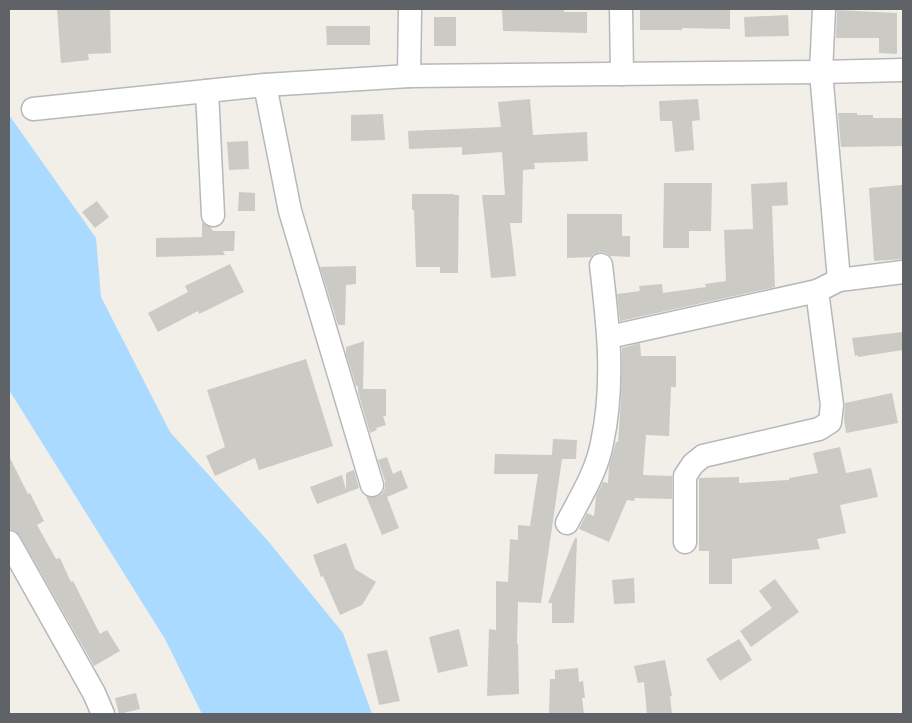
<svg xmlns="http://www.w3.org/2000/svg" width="912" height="723" viewBox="0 0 912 723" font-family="Quicksand,sans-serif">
  <rect width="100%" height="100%" fill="#f1efe8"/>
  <polygon fill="#aadaff" points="9,115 96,238 101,297 170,432 268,541 343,633 372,714 202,714 165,639 9,390"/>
  <g fill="#cccac5">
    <polygon points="57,9 110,9 111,53 88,54 89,60 61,63"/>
    <polygon points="502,9 564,9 564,12 587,12 587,33 503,31"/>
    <polygon points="662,9 730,9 730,29 682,28 682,30 640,30 640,10 662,10"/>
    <polygon points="837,10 897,13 897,54 879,53 879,38 836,38"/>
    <polygon points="788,15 789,36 745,37 744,17"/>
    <rect x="434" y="17" width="22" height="29"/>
    <polygon points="326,26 370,26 370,45 327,45"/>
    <polygon points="530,99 533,135 587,132 588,161 534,163 535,169 523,170 522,223 510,223 516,276 491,278 482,195 505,195 502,152 462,155 462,147 409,149 408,131 501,127 498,102"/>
    <polygon points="698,99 700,120 692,121 694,150 675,152 672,121 660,121 659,101"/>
    <polygon points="838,113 857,113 857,115 873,115 873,118 903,118 903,146 841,147"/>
    <polygon points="383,114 385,140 351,141 351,115"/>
    <polygon points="248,141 249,169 229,170 227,142"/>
    <polygon points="787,182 788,205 772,206 775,287 620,321 617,294 640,291 639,286 662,284 663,293 706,287 705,284 726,281 724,230 753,229 751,184"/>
    <polygon points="664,183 712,183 711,231 689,231 689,248 663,248"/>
    <polygon points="902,185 903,259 874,261 869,188"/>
    <polygon points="239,192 255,193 255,211 238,211"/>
    <polygon points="412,194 454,194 454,195 459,195 458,273 440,273 440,267 416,267 414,210 412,210"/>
    <polygon points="97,201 109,217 95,228 82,212"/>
    <polygon points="567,214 622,214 622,236 630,236 630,257 610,256 606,253 600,252 594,254 591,257 567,258"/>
    <polygon points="202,222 211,228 213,231 235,231 234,251 223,251 225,255 156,257 156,238 202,237"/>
    <polygon points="230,264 244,292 199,314 198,311 158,332 148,313 188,292 185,286"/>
    <polygon points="356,266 356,284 346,285 345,325 338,325 320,267"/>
    <polygon points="903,332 903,350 858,357 858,355 855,356 852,338"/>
    <polygon points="364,341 363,389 386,389 386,416 383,416 386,425 376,428 377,430 370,433 358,392 358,386 356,386 346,354 346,347"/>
    <polygon points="640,343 641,356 676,356 676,387 671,387 669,436 646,435 643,475 672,476 672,499 635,498 634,501 627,500 609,542 579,529 587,513 594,516 596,496 603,482 608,483 609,466 616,442 618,442 621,399 622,348"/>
    <polygon points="306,359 333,446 259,470 255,458 215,476 206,456 225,447 207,390"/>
    <polygon points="892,393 898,423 846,433 844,419 845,403"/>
    <polygon points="553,439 577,440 576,459 562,459 541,603 518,602 517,644 518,644 519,694 487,696 489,629 496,630 496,581 508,582 510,539 518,540 518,525 530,526 538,474 494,474 495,454 552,455"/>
    <polygon points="840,447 846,473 871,468 878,497 840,505 846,533 817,539 820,549 732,559 732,584 709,584 709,551 699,551 699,478 739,477 739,483 789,480 789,478 818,473 813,453"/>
    <polygon points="9,456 28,494 30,493 44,521 37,525 56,559 60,558 71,582 73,581 100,634 107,630 120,651 94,666 20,536 15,531 9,529"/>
    <polygon points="387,457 393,474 401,470 408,488 387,497 399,528 382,535 366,496 376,497 382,494 385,488 385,481 378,460"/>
    <polygon points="354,470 359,488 317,504 310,487 342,475 346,490 346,473"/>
    <polygon points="575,538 577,538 574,623 552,623 552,603 548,603"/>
    <polygon points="346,543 355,569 376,582 362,605 340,615 323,576 321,577 313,555"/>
    <polygon points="634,578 635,603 614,604 612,580"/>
    <polygon points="775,579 799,612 751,647 740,631 772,608 759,591"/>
    <polygon points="459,629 468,666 438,673 429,637"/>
    <polygon points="739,639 752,660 720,681 706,659"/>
    <polygon points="387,650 400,701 379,705 367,654"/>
    <polygon points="665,660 672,696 670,696 672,714 647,714 644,682 638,683 634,666"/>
    <polygon points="578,668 579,682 583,681 585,698 582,698 584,714 549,714 550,679 555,679 555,670"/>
    <polygon points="136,693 140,709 119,714 115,698"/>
  </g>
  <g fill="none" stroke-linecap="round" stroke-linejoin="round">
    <defs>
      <g id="street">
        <polyline points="621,9 622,74"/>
        <polyline points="824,9 821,72 839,280"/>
        <polyline points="409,76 410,9"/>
        <polyline points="265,85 290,211 372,485"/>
        <polyline points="207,91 213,215"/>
        <polyline points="33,109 265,85 409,76 821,72 903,70"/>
        <polyline points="609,337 817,291 839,280 903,272"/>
        <path d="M567,523C580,498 597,471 602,443C615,383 608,324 601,265"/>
        <polyline points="9,542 94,693 103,714"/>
        <polyline points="685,542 685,476 693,464 703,456 819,429 830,422 832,405 817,291"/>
      </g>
    </defs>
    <use href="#street" stroke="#b5b8bc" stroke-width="25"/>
    <use href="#street" stroke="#fff" stroke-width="22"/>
  </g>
  <rect width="912" height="723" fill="none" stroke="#5f6368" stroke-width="20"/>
</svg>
